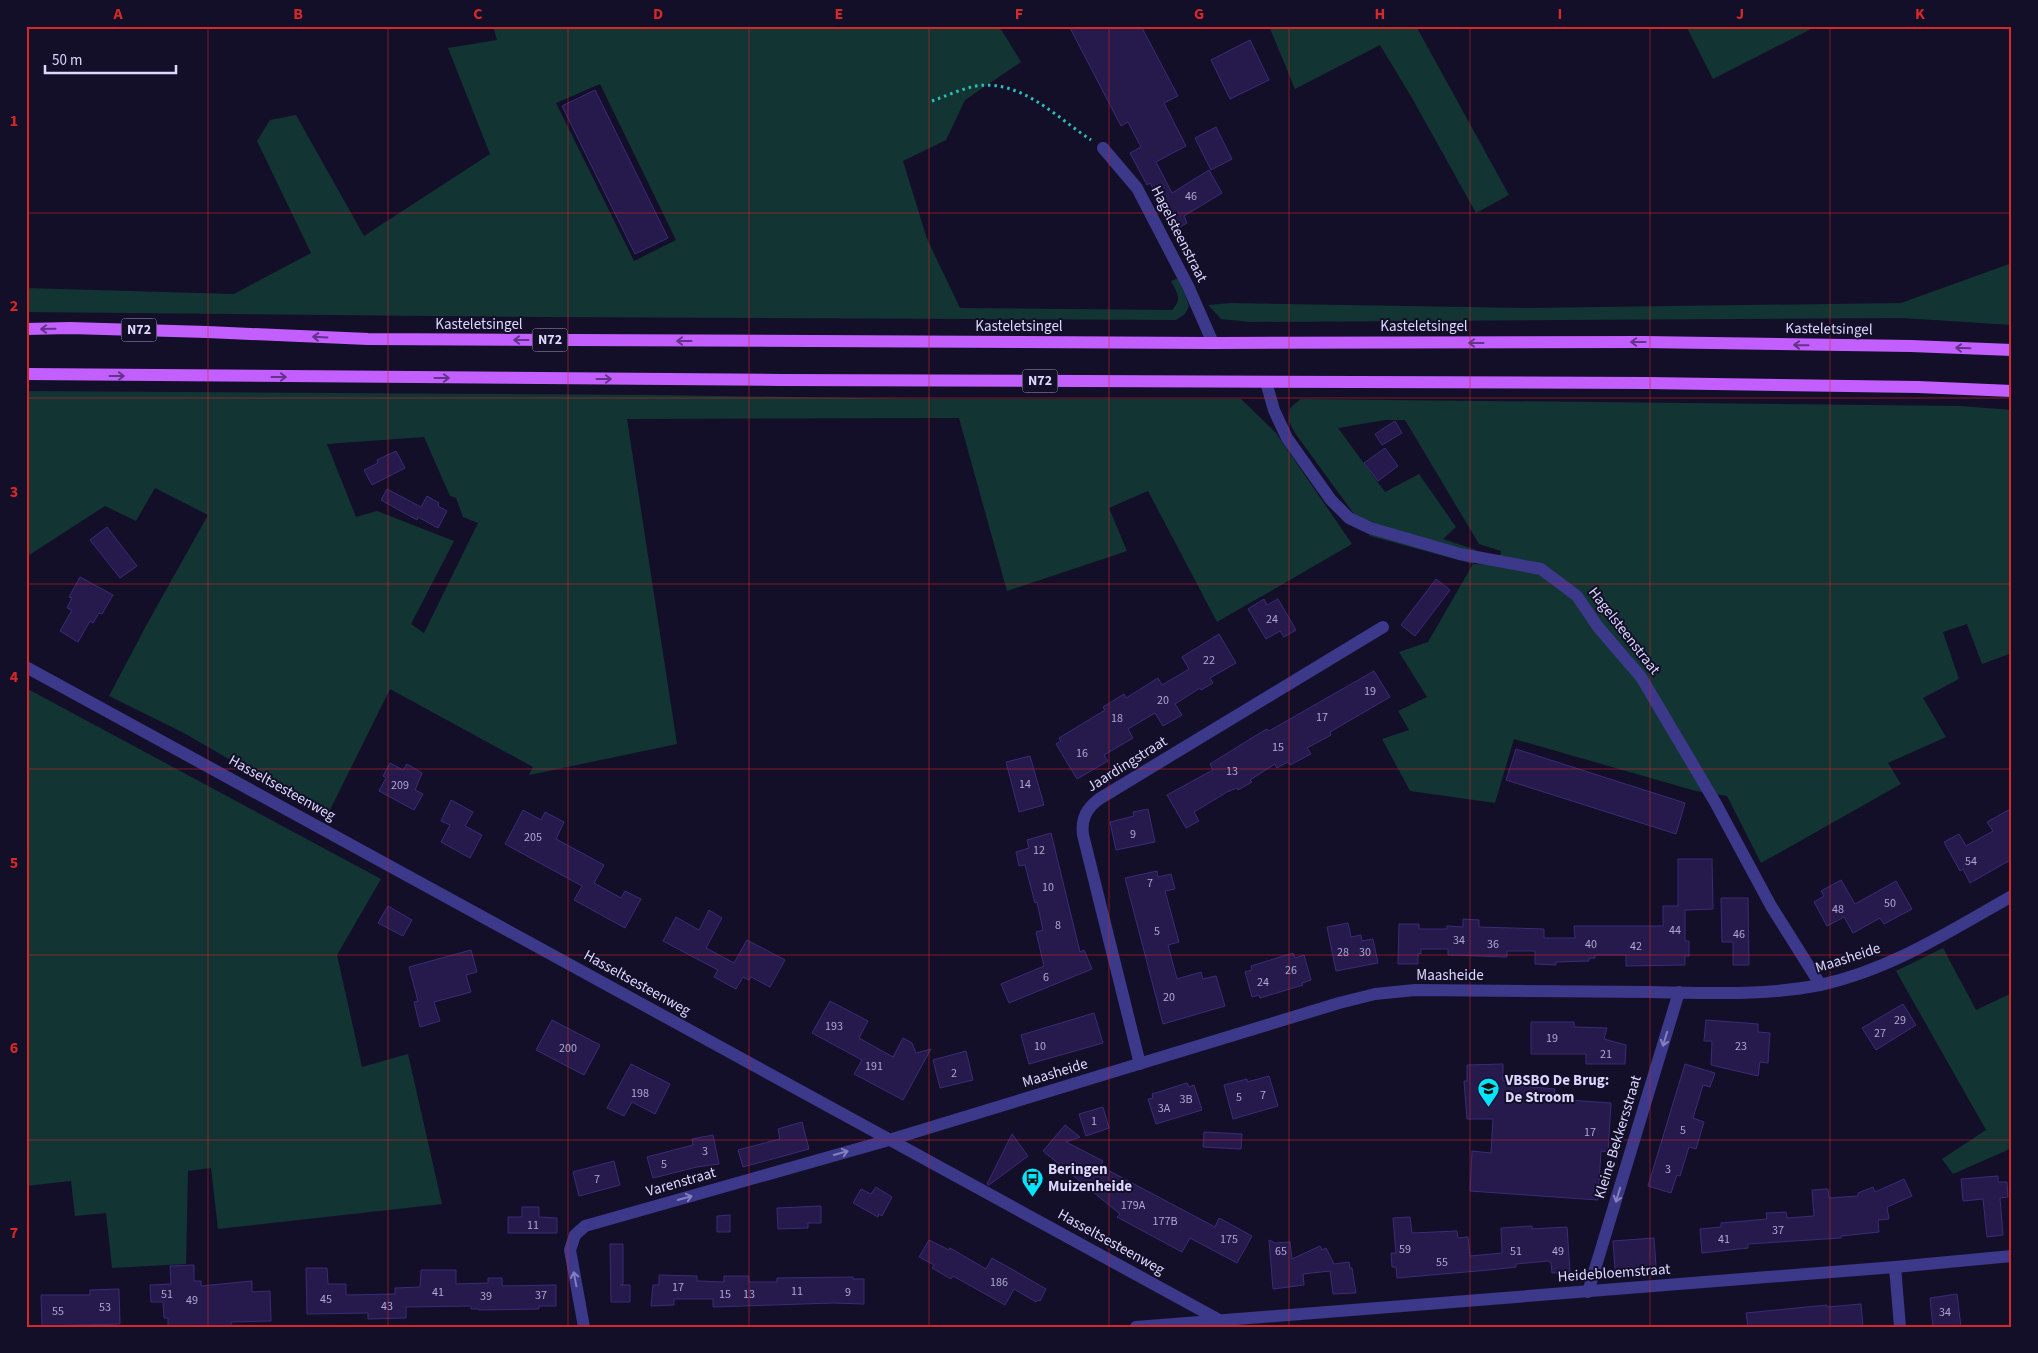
<svg xmlns="http://www.w3.org/2000/svg" width="2038" height="1353" viewBox="0 0 2038 1353" font-family="'Source Sans 3',sans-serif">
  <rect width="100%" height="100%" fill="#140f29"/>
  <g fill="#123433" fill-rule="evenodd">
    <path d="M493,26H999L1021,62L965,100L946,140L903,161L927,239L960,308L1172,310C1183,298 1177,294 1171,281L1179,278L1189,306L1185,314L1176,320L539,317L26,312V288L234,294L311,253L257,141L270,120L296,115L364,236L490,154L448,48L497,40ZM600,84L676,240L634,261L556,103Z"/>
    <polygon points="1269,26 1416,26 1509,195 1476,213 1412,98 1380,45 1295,89"/>
    <polygon points="1686,26 1817,26 1713,79"/>
    <polygon points="2012,263 2012,325 1901,318 1250,322 1221,319 1208,305 1231,303 1528,308 1901,303"/>
    <path d="M26,391L657,395L917,399H1241L1276,433L1352,544L1217,622L1148,491L1109,508L1127,551L1007,591L959,418L627,419L677,744L529,775L533,767L390,689L327,816L184,733L109,696L147,624L208,515L155,488L136,521L105,506L26,557ZM424,437L450,496L456,498L463,517L478,523L424,633L411,624L454,541L377,511L356,517L327,444Z"/>
    <path d="M1301,399L1961,406L2012,410V653L1982,664L1967,624L1943,632L1959,679L1923,698L1946,737L1888,763L1901,784L1761,863L1727,796L1696,791L1514,739L1495,803L1410,791L1382,739L1409,730L1398,711L1427,697L1399,652L1428,642L1473,564L1370,536L1295,433L1289,421L1290,408ZM1385,420H1405L1479,544L1501,551L1498,565L1473,564L1476,550L1443,539L1456,527L1419,474L1385,492L1338,428Z"/>
    <polygon points="26,688 381,879 337,955 362,1067 408,1054 442,1204 218,1229 211,1168 188,1171 186,1264 112,1268 106,1213 75,1216 71,1181 26,1186"/>
    <polygon points="1943,948 1976,1010 2012,993 2012,1148 1953,1174 1942,1159 1986,1130 1896,971"/>
  </g>
  <g fill="#251a4b" stroke="#3b2b78">
    <polygon points="1069,26 1141,26 1178,96 1164,103 1186,146 1156,162 1172,193 1209,170 1222,193 1184,216 1187,223 1178,228 1150,183 1147,185 1130,153 1141,147 1128,122 1121,126"/>
    <polygon points="1250,40 1269,80 1230,99 1211,60"/>
    <polygon points="595,90 668,238 635,254 562,106"/>
    <polygon points="1216,127 1232,159 1211,170 1195,138"/>
    <polygon points="1395,421 1402,433 1382,445 1375,434"/>
    <polygon points="1385,448 1398,466 1378,481 1364,463"/>
    <polygon points="396,451 405,468 372,485 364,470 378,463 377,460"/>
    <polygon points="387,489 421,507 427,496 439,503 438,506 447,511 438,528 418,517 417,520 381,500"/>
    <polygon points="107,527 137,566 120,578 90,540"/>
    <polygon points="80,577 113,595 102,614 99,613 93,623 90,621 78,642 60,631 72,610 67,608 72,598 69,597"/>
    <polygon points="1436,579 1450,590 1415,636 1401,625"/>
    <polygon points="1264,599 1267,605 1278,599 1296,630 1284,637 1280,631 1266,639 1248,609"/>
    <polygon points="1219,634 1236,663 1210,678 1213,683 1201,690 1200,688 1175,704 1182,715 1163,726 1155,713 1128,729 1133,738 1104,755 1108,761 1077,779 1056,744 1061,741 1059,738 1105,710 1103,707 1124,694 1126,698 1158,678 1162,685 1189,669 1182,657"/>
    <polygon points="1374,671 1390,697 1330,732 1331,735 1307,748 1311,754 1290,765 1288,762 1277,768 1275,764 1250,780 1252,782 1238,790 1237,788 1227,792 1194,812 1199,821 1186,828 1167,795 1213,770 1210,764 1255,736 1267,729 1269,731"/>
    <polygon points="1516,749 1685,803 1676,834 1506,780"/>
    <polygon points="1030,756 1044,805 1019,812 1006,762"/>
    <polygon points="390,763 403,770 407,764 422,773 415,790 423,794 414,810 379,791 386,778 383,776"/>
    <polygon points="451,800 473,812 465,826 482,835 470,858 441,842 450,825 441,821"/>
    <polygon points="2012,808 2012,859 1970,883 1963,869 1960,871 1944,842 1959,834 1966,846 1993,831 1987,822"/>
    <polygon points="1148,809 1155,842 1116,850 1110,822 1134,816 1133,812"/>
    <polygon points="523,810 541,820 545,812 564,822 556,839 604,865 594,883 621,898 625,891 641,899 625,928 574,900 582,886 505,844"/>
    <polygon points="1051,833 1080,952 1084,950 1092,969 1009,1003 1001,984 1044,966 1036,932 1043,930 1037,902 1035,903 1025,865 1019,866 1016,852 1029,848 1027,840"/>
    <polygon points="1678,859 1712,859 1713,909 1685,910 1685,941 1689,941 1689,956 1685,956 1685,965 1626,966 1626,955 1595,955 1595,958 1589,958 1589,961 1556,962 1556,965 1535,964 1535,951 1507,951 1507,957 1448,955 1448,949 1421,949 1421,954 1418,953 1418,964 1398,964 1399,924 1419,924 1419,929 1447,929 1447,926 1463,927 1463,919 1479,920 1479,927 1544,929 1544,938 1575,938 1574,926 1663,926 1663,906 1678,906"/>
    <polygon points="1157,871 1158,877 1171,874 1175,889 1165,891 1179,942 1168,945 1177,979 1201,972 1203,979 1216,976 1225,1006 1163,1024 1125,878"/>
    <polygon points="1841,880 1855,904 1896,881 1912,909 1884,924 1880,918 1853,933 1844,917 1827,926 1814,902 1824,896 1821,891"/>
    <polygon points="1721,898 1748,898 1749,965 1733,965 1733,942 1722,942"/>
    <polygon points="388,906 412,920 403,936 378,923"/>
    <polygon points="709,910 722,918 706,948 734,963 747,940 785,960 770,987 751,977 749,980 743,977 736,989 714,977 718,970 663,941 676,917 699,930"/>
    <polygon points="1348,923 1351,937 1361,935 1362,941 1373,939 1378,963 1336,971 1327,927"/>
    <polygon points="471,950 477,972 466,975 471,992 434,1002 440,1021 420,1027 414,1002 418,1001 409,967"/>
    <polygon points="1293,953 1295,958 1304,955 1311,980 1302,983 1303,985 1260,998 1259,995 1252,997 1245,972 1252,970 1251,966"/>
    <polygon points="830,1001 868,1021 859,1038 893,1057 903,1038 912,1043 916,1053 931,1049 903,1100 854,1074 862,1060 812,1033"/>
    <polygon points="1903,1004 1916,1025 1876,1050 1862,1028"/>
    <polygon points="1094,1013 1103,1043 1029,1064 1021,1035"/>
    <polygon points="552,1020 600,1045 584,1075 536,1050"/>
    <polygon points="1706,1020 1758,1024 1758,1032 1770,1033 1768,1063 1760,1062 1758,1076 1711,1065 1712,1041 1704,1041"/>
    <polygon points="1531,1022 1574,1022 1574,1027 1607,1028 1604,1039 1626,1045 1625,1064 1586,1064 1586,1054 1531,1054"/>
    <polygon points="966,1051 973,1080 940,1088 933,1060"/>
    <polygon points="631,1064 670,1084 655,1114 632,1102 624,1116 607,1108"/>
    <polygon points="1503,1064 1503,1081 1522,1082 1521,1086 1555,1089 1554,1099 1611,1103 1608,1152 1601,1151 1598,1200 1470,1191 1472,1151 1491,1153 1493,1119 1467,1119 1464,1081 1467,1081 1467,1065"/>
    <polygon points="1685,1064 1715,1073 1710,1087 1703,1085 1693,1118 1704,1122 1696,1149 1689,1147 1680,1176 1677,1175 1671,1193 1648,1186"/>
    <polygon points="1269,1076 1278,1106 1233,1119 1224,1085 1247,1079 1247,1082"/>
    <polygon points="1187,1083 1189,1087 1194,1085 1202,1110 1156,1124 1148,1099 1153,1098 1152,1094"/>
    <polygon points="1103,1107 1109,1128 1086,1136 1079,1114"/>
    <polygon points="802,1122 809,1149 743,1167 738,1150 780,1139 778,1129"/>
    <polygon points="1065,1125 1080,1137 1066,1142 1103,1161 1100,1166 1215,1227 1219,1218 1252,1236 1237,1263 1190,1238 1182,1252 1117,1217 1120,1214 1043,1151"/>
    <polygon points="1204,1132 1242,1134 1241,1149 1203,1147"/>
    <polygon points="1012,1134 1028,1156 989,1185 987,1184"/>
    <polygon points="713,1135 719,1164 697,1167 653,1178 647,1157 693,1145 692,1139"/>
    <polygon points="614,1161 620,1185 579,1196 573,1172"/>
    <polygon points="1998,1176 1998,1182 2007,1182 2008,1197 2000,1198 2003,1235 1987,1237 1983,1199 1963,1201 1961,1179"/>
    <polygon points="1904,1179 1912,1196 1887,1207 1889,1219 1878,1220 1879,1232 1841,1236 1841,1238 1748,1244 1748,1248 1702,1253 1700,1229 1721,1227 1721,1223 1767,1219 1766,1213 1786,1212 1787,1218 1814,1216 1812,1190 1828,1189 1829,1198 1858,1196 1858,1193 1873,1187 1875,1192"/>
    <polygon points="876,1187 892,1197 882,1216 879,1214 878,1217 853,1203 861,1189 871,1194"/>
    <polygon points="821,1206 821,1223 808,1223 808,1228 778,1229 777,1208"/>
    <polygon points="522,1207 539,1207 539,1217 557,1218 557,1233 508,1233 508,1217 522,1217"/>
    <polygon points="730,1215 730,1232 717,1232 717,1216"/>
    <polygon points="1410,1217 1412,1233 1457,1231 1458,1238 1468,1237 1470,1256 1502,1253 1501,1228 1532,1226 1532,1229 1567,1227 1570,1272 1552,1273 1551,1263 1548,1261 1516,1264 1516,1267 1489,1270 1397,1278 1396,1267 1392,1267 1391,1253 1396,1253 1393,1218"/>
    <polygon points="1654,1238 1656,1266 1615,1269 1613,1241"/>
    <polygon points="929,1240 949,1250 950,1248 986,1269 992,1258 1022,1275 1046,1289 1040,1301 1038,1300 1036,1302 1014,1289 1005,1305 953,1276 951,1279 932,1268 934,1265 919,1257"/>
    <polygon points="1269,1240 1275,1243 1290,1242 1292,1259 1320,1246 1322,1250 1326,1248 1334,1264 1349,1262 1350,1268 1352,1268 1356,1293 1333,1294 1330,1271 1303,1274 1304,1285 1273,1289"/>
    <polygon points="610,1244 623,1244 623,1285 620,1285 630,1285 630,1302 611,1302"/>
    <polygon points="194,1265 194,1281 201,1281 201,1286 252,1281 252,1292 270,1291 271,1321 231,1322 231,1327 168,1327 168,1318 164,1318 163,1302 151,1302 150,1285 171,1284 170,1266"/>
    <polygon points="306,1268 327,1268 328,1284 346,1284 346,1295 395,1294 395,1288 420,1287 421,1270 456,1270 456,1284 488,1283 488,1278 502,1278 502,1286 556,1285 556,1306 539,1306 539,1309 479,1310 479,1309 471,1309 471,1306 406,1307 406,1318 368,1319 368,1313 307,1314"/>
    <polygon points="659,1275 697,1276 697,1281 724,1282 724,1276 749,1276 749,1282 777,1282 777,1278 853,1277 853,1279 864,1279 864,1304 833,1303 713,1307 713,1299 674,1299 674,1305 651,1306 653,1285 659,1285"/>
    <polygon points="119,1289 120,1324 42,1326 41,1295 90,1295 90,1290"/>
    <polygon points="1957,1294 1961,1327 1933,1327 1930,1298"/>
    <polygon points="1861,1304 1863,1327 1748,1327 1746,1313 1827,1305 1827,1307"/>
  </g>
  <g fill="none" stroke-linecap="round" stroke-linejoin="round">
    <path stroke="#2bc0b8" stroke-width="3" stroke-dasharray="2.5 4" stroke-linecap="butt" d="M932,101C946,96 961,89 976,86C1021,79 1056,117 1091,140"/>
    <g stroke="#3c388a" stroke-width="12">
      <polyline points="1103,148 1137,188 1188,286 1213,343"/>
      <polyline points="1266,382 1274,410 1287,438 1331,500 1349,518 1370,528 1460,554 1541,569 1577,596 1598,627 1641,677 1715,802 1771,906 1820,984"/>
      <path d="M1140,1064L1083,835C1081,819 1086,809 1099,799L1383,627"/>
      <polyline points="1895,1267 1900,1327"/>
      <polyline points="1588,1292 1679,992"/>
      <path d="M584,1327L570,1250L575,1235L585,1226L889,1140L1339,1003L1375,994L1415,990C1493,991 1571,992 1650,992C1706,993 1765,996 1820,985C1890,970 1950,931 2012,896"/>
      <polyline points="1136,1327 1895,1267 2012,1256"/>
    </g>
    <polyline stroke="#3c388a" stroke-width="12" points="26,667 1232,1327"/>
    <g stroke="#c45fff" stroke-width="12">
      <polyline points="26,329 70,328 207,332 368,339 1213,343 1644,342 1911,346 2012,350"/>
      <polyline points="26,374 781,380 1648,383 1918,387 2012,391"/>
    </g>
  </g>
  <defs><path id="oneway-shaft" d="M-6 0H5M1.5-3L5.5 0L1.5 3" fill="none" stroke-width="1.6" stroke-linecap="round" stroke-linejoin="round" transform="scale(1.25)"/></defs>
  <g stroke="#633389">
    <use href="#oneway-shaft" transform="translate(48 329) rotate(179)"/>
    <use href="#oneway-shaft" transform="translate(320 337) rotate(-177)"/>
    <use href="#oneway-shaft" transform="translate(521 340) rotate(-180)"/>
    <use href="#oneway-shaft" transform="translate(684 341) rotate(-180)"/>
    <use href="#oneway-shaft" transform="translate(1638 342) rotate(-180)"/>
    <use href="#oneway-shaft" transform="translate(1476 343) rotate(180)"/>
    <use href="#oneway-shaft" transform="translate(1801 345) rotate(-179)"/>
    <use href="#oneway-shaft" transform="translate(1963 348) rotate(-178)"/>
    <use href="#oneway-shaft" transform="translate(117 376)"/>
    <use href="#oneway-shaft" transform="translate(279 377)"/>
    <use href="#oneway-shaft" transform="translate(442 378)"/>
    <use href="#oneway-shaft" transform="translate(604 379)"/>
  </g>
  <g stroke="#8480bf">
    <use href="#oneway-shaft" transform="translate(1665 1039) rotate(107)"/>
    <use href="#oneway-shaft" transform="translate(841 1153) rotate(-16)"/>
    <use href="#oneway-shaft" transform="translate(1618 1195) rotate(107)"/>
    <use href="#oneway-shaft" transform="translate(685 1198) rotate(-16)"/>
    <use href="#oneway-shaft" transform="translate(575 1279) rotate(-101)"/>
  </g>
  <path fill="none" stroke="#d62828" stroke-width="1" stroke-opacity="0.55" d="M208,26V1327M388,26V1327M568,26V1327M749,26V1327M929,26V1327M1109,26V1327M1289,26V1327M1470,26V1327M1650,26V1327M1830,26V1327M26,213H2012M26,398H2012M26,584H2012M26,769H2012M26,955H2012M26,1140H2012"/>
  <defs>
    <symbol id="school-pin" viewBox="-11 -11 22 30"><path d="M0 17L-7.5 6A9.5 9.5 0 1 1 7.5 6Z" fill="#04e4ff" stroke="#140f29"/><path d="M0-5L7-2L0 1L-7-2ZM-4 1L0 2.5L4 1V4Q0 6-4 4Z" fill="#111"/></symbol>
    <symbol id="bus-pin" viewBox="-11 -11 22 30"><path d="M0 17L-7.5 6A9.5 9.5 0 1 1 7.5 6Z" fill="#04e4ff" stroke="#140f29"/><path d="M-5-6H5V4H4V6H2V4H-2V6H-4V4H-5ZM-3.5-4V0h7V-4ZM-3.5 1.2v1.5H-2V1.2ZM2 1.2v1.5H3.5V1.2Z" fill="#111"/></symbol>
  </defs>
  <g fill-rule="evenodd">
    <use href="#school-pin" x="1476" y="1076" width="25" height="34"/>
    <use href="#bus-pin" x="1020" y="1166" width="25" height="34"/>
  </g>
  <g text-anchor="middle" dominant-baseline="central" stroke-width="4" stroke-linejoin="round" paint-order="stroke">
    <g font-size="12" fill="#aea8d2">
      <text x="1191" y="196">46</text>
      <text x="1272" y="619">24</text>
      <text x="1209" y="660">22</text>
      <text x="1370" y="691">19</text>
      <text x="1163" y="700">20</text>
      <text x="1322" y="717">17</text>
      <text x="1117" y="718">18</text>
      <text x="1278" y="747">15</text>
      <text x="1082" y="753">16</text>
      <text x="1232" y="771">13</text>
      <text x="1025" y="784">14</text>
      <text x="400" y="785">209</text>
      <text x="1133" y="834">9</text>
      <text x="533" y="837">205</text>
      <text x="1039" y="850">12</text>
      <text x="1971" y="861">54</text>
      <text x="1150" y="883">7</text>
      <text x="1048" y="887">10</text>
      <text x="1890" y="903">50</text>
      <text x="1838" y="909">48</text>
      <text x="1058" y="925">8</text>
      <text x="1675" y="930">44</text>
      <text x="1157" y="931">5</text>
      <text x="1739" y="934">46</text>
      <text x="1459" y="940">34</text>
      <text x="1493" y="944">36</text>
      <text x="1591" y="944">40</text>
      <text x="1636" y="946">42</text>
      <text x="1343" y="952">28</text>
      <text x="1365" y="952">30</text>
      <text x="1291" y="970">26</text>
      <text x="1046" y="977">6</text>
      <text x="1263" y="982">24</text>
      <text x="1169" y="997">20</text>
      <text x="1900" y="1020">29</text>
      <text x="834" y="1026">193</text>
      <text x="1880" y="1033">27</text>
      <text x="1552" y="1038">19</text>
      <text x="1040" y="1046">10</text>
      <text x="1741" y="1046">23</text>
      <text x="568" y="1048">200</text>
      <text x="1606" y="1054">21</text>
      <text x="874" y="1066">191</text>
      <text x="954" y="1073">2</text>
      <text x="640" y="1093">198</text>
      <text x="1263" y="1095">7</text>
      <text x="1239" y="1097">5</text>
      <text x="1186" y="1099">3B</text>
      <text x="1164" y="1108">3A</text>
      <text x="1094" y="1121">1</text>
      <text x="1683" y="1130">5</text>
      <text x="1590" y="1132">17</text>
      <text x="705" y="1151">3</text>
      <text x="664" y="1164">5</text>
      <text x="1668" y="1169">3</text>
      <text x="597" y="1179">7</text>
      <text x="1133" y="1205">179A</text>
      <text x="1165" y="1221">177B</text>
      <text x="533" y="1225">11</text>
      <text x="1778" y="1230">37</text>
      <text x="1229" y="1239">175</text>
      <text x="1724" y="1239">41</text>
      <text x="1405" y="1249">59</text>
      <text x="1281" y="1251">65</text>
      <text x="1516" y="1251">51</text>
      <text x="1558" y="1251">49</text>
      <text x="1442" y="1262">55</text>
      <text x="999" y="1282">186</text>
      <text x="678" y="1287">17</text>
      <text x="797" y="1291">11</text>
      <text x="438" y="1292">41</text>
      <text x="848" y="1292">9</text>
      <text x="167" y="1294">51</text>
      <text x="725" y="1294">15</text>
      <text x="749" y="1294">13</text>
      <text x="541" y="1295">37</text>
      <text x="486" y="1296">39</text>
      <text x="326" y="1299">45</text>
      <text x="192" y="1300">49</text>
      <text x="387" y="1306">43</text>
      <text x="105" y="1307">53</text>
      <text x="58" y="1311">55</text>
      <text x="1945" y="1312">34</text>
    </g>
    <g fill="#140f29" stroke="#a09cbf" stroke-width="1">
      <rect x="121.5" y="318.5" width="35" height="23" rx="4"/>
      <rect x="532.5" y="328.5" width="35" height="23" rx="4"/>
      <rect x="1022.5" y="369.5" width="35" height="23" rx="4"/>
    </g>
    <g font-size="14" font-weight="bold" fill="#dcd8ff">
      <text x="139" y="330">N72</text>
      <text x="550" y="340">N72</text>
      <text x="1040" y="381">N72</text>
    </g>
    <g font-size="15" fill="#dcd8ff" stroke="#140f29">
      <text transform="translate(1179 234) rotate(63)">Hagelsteenstraat</text>
      <text x="479" y="324">Kasteletsingel</text>
      <text x="1019" y="326">Kasteletsingel</text>
      <text x="1424" y="326">Kasteletsingel</text>
      <text transform="translate(1829 329) rotate(1)">Kasteletsingel</text>
      <text transform="translate(1624 631) rotate(52)">Hagelsteenstraat</text>
      <text transform="translate(1127 764) rotate(-32)">Jaardingstraat</text>
      <text transform="translate(282 788) rotate(29)">Hasseltsesteenweg</text>
      <text transform="translate(1848 958) rotate(-18)">Maasheide</text>
      <text x="1450" y="975">Maasheide</text>
      <text transform="translate(637 983) rotate(29)">Hasseltsesteenweg</text>
      <text transform="translate(1055 1073) rotate(-17)">Maasheide</text>
      <text transform="translate(1618 1137) rotate(-73)">Kleine Bekkersstraat</text>
      <text transform="translate(681 1182) rotate(-16)">Varenstraat</text>
      <text transform="translate(1111 1242) rotate(29)">Hasseltsesteenweg</text>
      <text transform="translate(1614 1273) rotate(-4)">Heidebloemstraat</text>
    </g>
    <g font-size="15" font-weight="bold" fill="#dcd8ff" stroke="#140f29" text-anchor="start">
      <text x="1505" y="1080">VBSBO De Brug:<tspan x="1505" dy="17">De Stroom</tspan></text>
      <text x="1048" y="1169">Beringen<tspan x="1048" dy="17">Muizenheide</tspan></text>
    </g>
  </g>
  <rect width="2038" height="1353" fill="none" stroke="#140f29" stroke-width="55"/>
  <path d="M45 65v8h131v-8" fill="none" stroke="#dcd8ff" stroke-width="2.5"/>
  <text x="52" y="65" font-size="15" fill="#dcd8ff" stroke="#140f29" stroke-width="4" paint-order="stroke">50 m</text>
  <rect x="28" y="28" width="1982" height="1298" fill="none" stroke="#d62828" stroke-width="2"/>
  <g font-size="16" text-anchor="middle" font-weight="bold" fill="#d62828">
    <text x="118" y="19">A</text>
    <text x="298" y="19">B</text>
    <text x="478" y="19">C</text>
    <text x="658" y="19">D</text>
    <text x="839" y="19">E</text>
    <text x="1019" y="19">F</text>
    <text x="1199" y="19">G</text>
    <text x="1380" y="19">H</text>
    <text x="1560" y="19">I</text>
    <text x="1740" y="19">J</text>
    <text x="1920" y="19">K</text>
    <text x="14" y="126">1</text>
    <text x="14" y="311">2</text>
    <text x="14" y="497">3</text>
    <text x="14" y="682">4</text>
    <text x="14" y="868">5</text>
    <text x="14" y="1053">6</text>
    <text x="14" y="1238">7</text>
  </g>
</svg>
